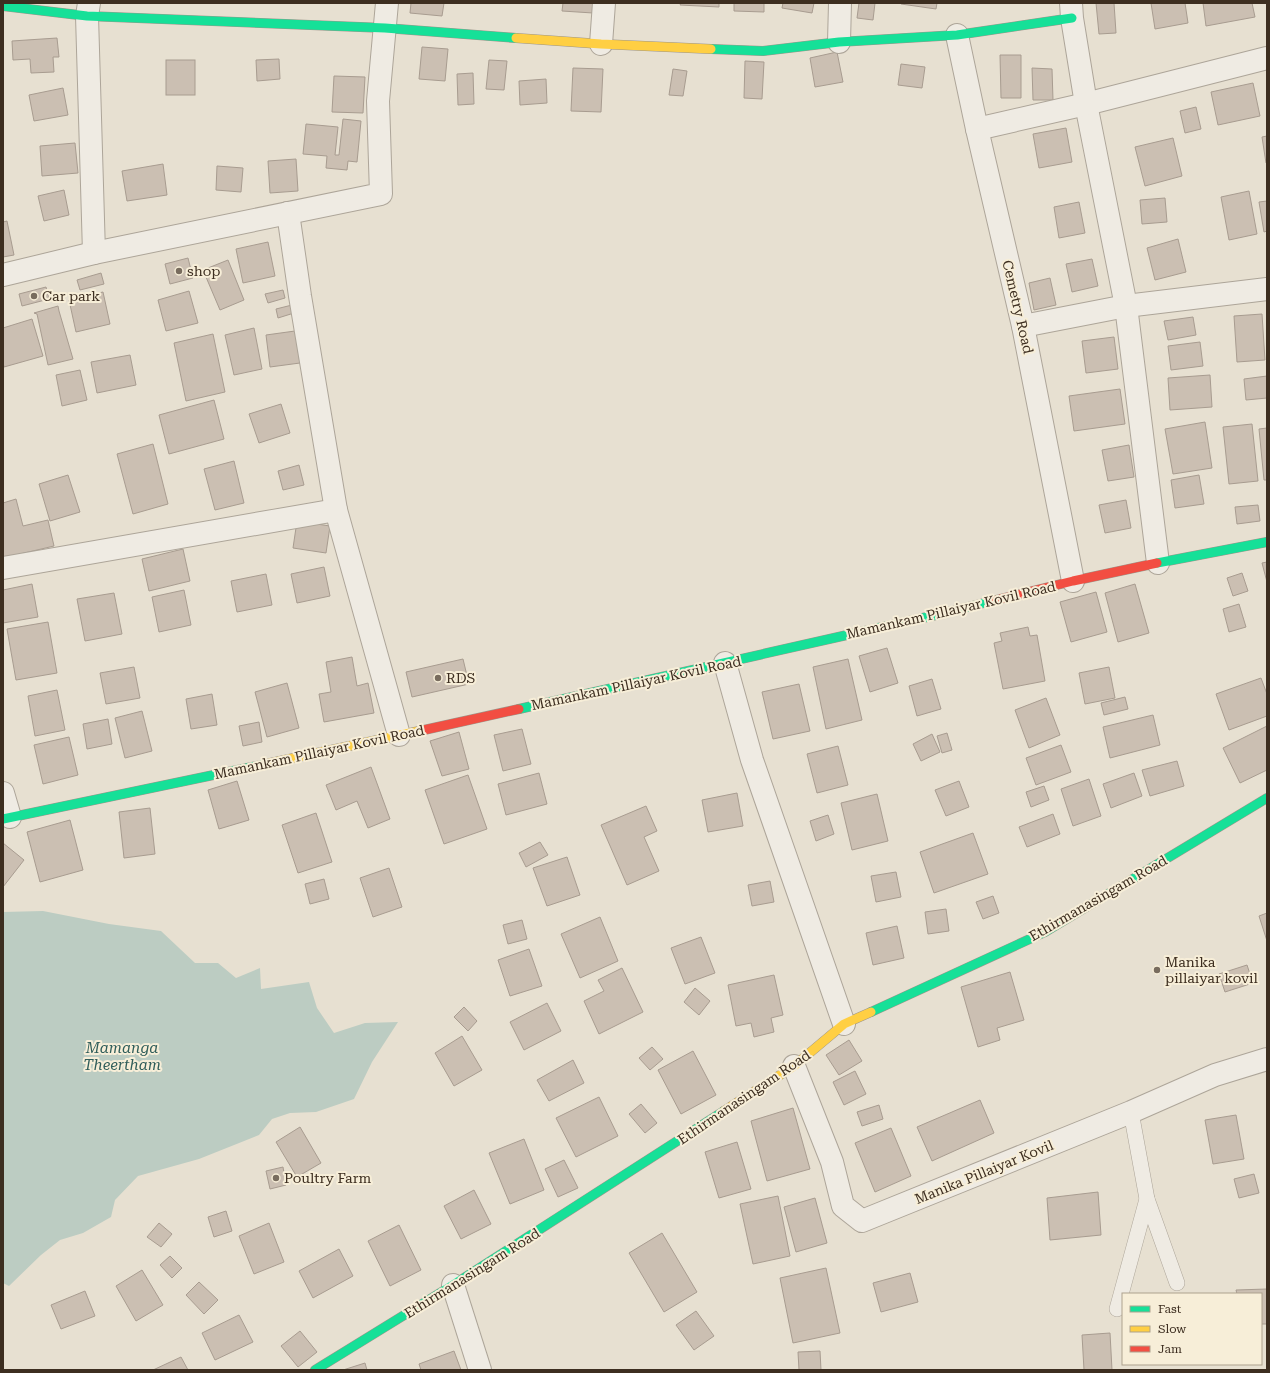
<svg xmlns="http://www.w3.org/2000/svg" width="1270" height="1373" viewBox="0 0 1270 1373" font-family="'Roboto Serif',serif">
  <rect width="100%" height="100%" fill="#e7e0d1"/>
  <polygon fill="#bcccc2" points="43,911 109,924 161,931 195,963 218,963 236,978 260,968 261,989 309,982 317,1008 334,1033 365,1023 398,1022 372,1062 354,1099 316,1112 290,1113 272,1119 259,1135 199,1159 138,1176 115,1200 111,1217 83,1233 60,1240 41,1255 9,1286 3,1283 3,912"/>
  <g fill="#cbbfb2" stroke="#a89c90">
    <polygon points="411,3 444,3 442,16 410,13"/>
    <polygon points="563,3 593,3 593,13 562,11"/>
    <polygon points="681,3 719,3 719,7 680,5"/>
    <polygon points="734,3 764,3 764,12 734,11"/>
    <polygon points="783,3 814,3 812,13 782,8"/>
    <polygon points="859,3 875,3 873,20 857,18"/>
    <polygon points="901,3 937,3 936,9 901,4"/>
    <polygon points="1096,3 1114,3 1116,33 1099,34"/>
    <polygon points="1151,3 1185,3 1188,23 1155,29"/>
    <polygon points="1203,3 1252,3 1255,17 1206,26"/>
    <polygon points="57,38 59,57 53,57 54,72 31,73 30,59 13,60 12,41"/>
    <polygon points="422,47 448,49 445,81 419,79"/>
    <polygon points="837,52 843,82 815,87 810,58"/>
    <polygon points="1000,55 1021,55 1021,98 1001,98"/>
    <polygon points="279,59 280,79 257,81 256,60"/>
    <rect x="166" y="60" width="29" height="35"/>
    <polygon points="489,60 507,61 504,90 486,89"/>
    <polygon points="745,61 764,62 762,99 744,98"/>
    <polygon points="901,64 925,67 922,88 898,85"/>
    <polygon points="573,68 603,69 601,112 571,111"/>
    <polygon points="1032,68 1052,69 1053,100 1033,100"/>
    <polygon points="673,69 687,71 683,96 669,95"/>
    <polygon points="473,73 474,104 458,105 457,74"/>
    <polygon points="334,76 365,77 363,113 332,112"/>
    <polygon points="546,79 547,103 520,105 519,81"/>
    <polygon points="1253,83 1260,116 1218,125 1211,92"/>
    <polygon points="63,88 68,115 34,121 29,95"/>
    <polygon points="1196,107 1201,129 1185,133 1180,111"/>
    <polygon points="343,119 361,121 357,162 348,161 347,170 326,168 327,156 303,154 306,124 338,127 335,155 339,155"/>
    <polygon points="1066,128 1072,162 1039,168 1033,134"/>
    <polygon points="1267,136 1267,163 1266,163 1262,137"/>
    <polygon points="1173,138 1182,176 1145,186 1135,147"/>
    <polygon points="75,143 78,173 42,176 40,146"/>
    <polygon points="296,159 298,191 270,193 268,161"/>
    <polygon points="163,164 167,195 127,201 122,171"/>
    <polygon points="217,166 243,168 241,192 216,190"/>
    <polygon points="64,190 69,215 44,221 38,196"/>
    <polygon points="1249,191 1257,234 1229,240 1221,197"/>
    <polygon points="1165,198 1167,222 1142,224 1140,200"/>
    <polygon points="1267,201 1267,231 1264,232 1259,202"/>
    <polygon points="1079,202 1085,233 1059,238 1054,207"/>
    <polygon points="7,221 14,255 3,257 3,222"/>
    <polygon points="1178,239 1186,272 1155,280 1147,248"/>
    <polygon points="268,242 275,276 243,283 236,249"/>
    <polygon points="188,258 193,278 170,284 165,264"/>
    <polygon points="1092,259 1098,286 1072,292 1066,264"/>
    <polygon points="228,260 244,300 220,310 203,270"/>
    <polygon points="101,273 104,284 80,290 77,280"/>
    <polygon points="1050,278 1056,305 1034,310 1029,283"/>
    <polygon points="46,287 49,299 22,306 19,294"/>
    <polygon points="283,290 285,298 268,303 265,294"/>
    <polygon points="189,291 198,323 166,331 158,300"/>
    <polygon points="103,292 110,324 76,332 69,300"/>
    <polygon points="292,305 294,313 278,318 276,309"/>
    <polygon points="58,306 59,311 73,359 48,365 37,314 34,313"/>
    <polygon points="1262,314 1265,360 1237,362 1234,316"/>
    <polygon points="1193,317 1196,335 1168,340 1164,321"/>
    <polygon points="32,319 43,356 4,367 3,362 3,328"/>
    <polygon points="254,328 262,369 234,375 225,335"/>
    <polygon points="295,331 300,363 270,367 266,335"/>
    <polygon points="213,334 225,392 186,401 174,343"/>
    <polygon points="1114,337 1118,369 1086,373 1082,341"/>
    <polygon points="1200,342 1203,366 1171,370 1168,346"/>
    <polygon points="130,355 136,385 97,393 91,362"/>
    <polygon points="80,370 87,400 62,406 56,375"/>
    <polygon points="1210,375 1212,407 1170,410 1168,378"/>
    <polygon points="1267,376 1267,398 1246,400 1244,379"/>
    <polygon points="1120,389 1125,424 1074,431 1069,396"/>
    <polygon points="214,400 224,439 169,454 159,415"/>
    <polygon points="281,404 290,433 259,443 249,414"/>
    <polygon points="1205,422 1212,468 1173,474 1165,429"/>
    <polygon points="1252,424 1258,481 1229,484 1223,427"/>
    <polygon points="1267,428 1267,480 1264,480 1259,429"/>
    <polygon points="153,444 168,504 133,514 117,454"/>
    <polygon points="1129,445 1134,477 1108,481 1102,450"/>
    <polygon points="234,461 244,503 215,510 204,469"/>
    <polygon points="299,465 304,485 283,490 278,471"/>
    <polygon points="68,475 80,512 50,521 39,484"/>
    <polygon points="1199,475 1204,504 1175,508 1171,480"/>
    <polygon points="16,499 23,526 48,520 54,546 3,558 3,503"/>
    <polygon points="1126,500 1131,528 1105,533 1099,505"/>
    <polygon points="1258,505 1260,521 1237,524 1235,507"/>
    <polygon points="297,521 330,526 326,553 293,548"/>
    <polygon points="183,549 190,581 149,591 142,559"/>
    <polygon points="1267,562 1267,582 1262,563"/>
    <polygon points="324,567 330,596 297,603 291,574"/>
    <polygon points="1242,573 1248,591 1233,596 1227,578"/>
    <polygon points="266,574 272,605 237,612 231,581"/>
    <polygon points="32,584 38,617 3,623 3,590"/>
    <polygon points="1135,584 1149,633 1118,642 1105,593"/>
    <polygon points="184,590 191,625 159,632 152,597"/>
    <polygon points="1096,592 1107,632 1071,642 1060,602"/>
    <polygon points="114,593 122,634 85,641 77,599"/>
    <polygon points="1239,604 1246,627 1229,632 1223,609"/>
    <polygon points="48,622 57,673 16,680 7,629"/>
    <polygon points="1028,627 1030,636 1037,635 1045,681 1003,689 994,643 1002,641 1000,633"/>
    <polygon points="887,648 898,683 870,692 859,656"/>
    <polygon points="352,657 357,686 368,683 374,713 324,722 319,694 331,692 326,662"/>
    <polygon points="463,659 469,684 412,697 406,672"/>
    <polygon points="848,659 862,720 826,729 813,667"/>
    <polygon points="134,667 140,698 106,704 100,673"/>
    <polygon points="1109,667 1115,698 1085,704 1079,673"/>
    <polygon points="1261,678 1267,694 1267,716 1229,730 1216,694"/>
    <polygon points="932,679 941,709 917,716 909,686"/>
    <polygon points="287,683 299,728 267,737 255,692"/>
    <polygon points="799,684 810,731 773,739 762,692"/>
    <polygon points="57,690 65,730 35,736 28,696"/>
    <polygon points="212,694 217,725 191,729 186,699"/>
    <polygon points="1125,697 1128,709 1104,715 1101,703"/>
    <polygon points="1046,698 1060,735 1029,748 1015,710"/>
    <polygon points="142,711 152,751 125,758 115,718"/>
    <polygon points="1153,715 1160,745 1110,758 1103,727"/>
    <polygon points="108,719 112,744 87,749 83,724"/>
    <polygon points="259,722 262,742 243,746 239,726"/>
    <polygon points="1267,726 1267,770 1240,783 1223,748"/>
    <polygon points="522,729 531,764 503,771 494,735"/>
    <polygon points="459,732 469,769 442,776 430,741"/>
    <polygon points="947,733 952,750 942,753 937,736"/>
    <polygon points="932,734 940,752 921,761 913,744"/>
    <polygon points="69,737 78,775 43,784 34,745"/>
    <polygon points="1061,745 1071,772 1036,785 1026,758"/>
    <polygon points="838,746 848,785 817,793 807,754"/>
    <polygon points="1177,761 1184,786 1150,796 1142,770"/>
    <polygon points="371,767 390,819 368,828 357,801 336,810 326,785"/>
    <polygon points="539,773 547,804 506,815 498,784"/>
    <polygon points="1134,773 1142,796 1111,808 1103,784"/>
    <polygon points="468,775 487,829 444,844 425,790"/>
    <polygon points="1089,779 1101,816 1073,826 1061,789"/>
    <polygon points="237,781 249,820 219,829 208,790"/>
    <polygon points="959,781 969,807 946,816 935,790"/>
    <polygon points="1044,786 1049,800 1031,807 1026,792"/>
    <polygon points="737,793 743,826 708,832 702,800"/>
    <polygon points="877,794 888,841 852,850 841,803"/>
    <polygon points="646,806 657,831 644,837 659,871 627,885 601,825"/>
    <polygon points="150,808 155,854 124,858 119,812"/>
    <polygon points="316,813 332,862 298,873 282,825"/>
    <polygon points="1053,814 1060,834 1027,847 1019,827"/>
    <polygon points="828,815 834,834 816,841 810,821"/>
    <polygon points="70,820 83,870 40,882 27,832"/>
    <polygon points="973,833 988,874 934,893 920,852"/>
    <polygon points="540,842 548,855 526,867 519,853"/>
    <polygon points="3,843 24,860 3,887"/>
    <polygon points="567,857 580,895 547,906 533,868"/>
    <polygon points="389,868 402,907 373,917 360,878"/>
    <polygon points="896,872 901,897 876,902 871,876"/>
    <polygon points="324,879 329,899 310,904 305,884"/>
    <polygon points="770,881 774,902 752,906 748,885"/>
    <polygon points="993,896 999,913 983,919 976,902"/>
    <polygon points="946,909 949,931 928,934 925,912"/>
    <polygon points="1267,913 1267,941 1259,916"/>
    <polygon points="600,917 618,961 580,978 561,934"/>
    <polygon points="522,920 527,939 508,944 503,925"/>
    <polygon points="897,926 904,958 873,965 866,933"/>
    <polygon points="701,937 715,973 685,984 671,948"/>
    <polygon points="529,949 542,986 510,996 498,960"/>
    <polygon points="1247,965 1253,983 1225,992 1219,974"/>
    <polygon points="622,968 643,1012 599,1034 584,1001 604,991 598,980"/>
    <polygon points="1010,972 1024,1020 997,1028 1000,1040 978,1047 961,987"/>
    <polygon points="774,975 783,1015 771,1018 774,1032 754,1037 751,1023 736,1026 728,985"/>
    <polygon points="695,988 710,1001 699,1015 684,1002"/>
    <polygon points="547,1003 561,1031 524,1050 510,1022"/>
    <polygon points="464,1007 477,1021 468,1031 454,1017"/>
    <polygon points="462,1036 482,1070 454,1086 435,1053"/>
    <polygon points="849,1040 862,1061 839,1075 826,1055"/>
    <polygon points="652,1047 663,1059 650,1070 639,1058"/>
    <polygon points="693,1051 716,1095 681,1114 658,1070"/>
    <polygon points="573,1060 584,1083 549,1101 537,1080"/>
    <polygon points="855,1071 866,1094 844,1105 833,1082"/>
    <polygon points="599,1097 618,1136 576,1157 556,1118"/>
    <polygon points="980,1100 994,1133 932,1161 917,1127"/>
    <polygon points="641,1104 657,1123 645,1133 629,1114"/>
    <polygon points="879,1105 883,1119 862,1126 857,1112"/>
    <polygon points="793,1108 810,1169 767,1181 751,1121"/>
    <polygon points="1236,1115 1244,1159 1213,1164 1205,1120"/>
    <polygon points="300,1127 321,1163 297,1177 276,1142"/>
    <polygon points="891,1128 911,1176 875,1192 855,1143"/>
    <polygon points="524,1139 544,1190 510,1204 489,1153"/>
    <polygon points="737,1142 751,1189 719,1198 705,1152"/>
    <polygon points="564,1160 578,1188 558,1197 545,1169"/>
    <polygon points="283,1167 286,1185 270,1189 266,1171"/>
    <polygon points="1254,1174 1259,1193 1239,1198 1234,1179"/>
    <polygon points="474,1190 491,1224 461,1239 444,1206"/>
    <polygon points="1098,1192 1101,1235 1050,1240 1047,1198"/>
    <polygon points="778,1196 790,1256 753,1264 740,1204"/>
    <polygon points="815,1198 827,1243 796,1252 784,1207"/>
    <polygon points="226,1211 232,1231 214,1237 208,1217"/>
    <polygon points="159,1223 172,1234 161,1247 147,1237"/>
    <polygon points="269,1223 284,1262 254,1274 239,1236"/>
    <polygon points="399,1225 421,1270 390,1286 368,1241"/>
    <polygon points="662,1233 697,1292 664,1312 629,1253"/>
    <polygon points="339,1249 353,1276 313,1298 299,1271"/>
    <polygon points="170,1256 182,1268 172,1278 160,1265"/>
    <polygon points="826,1268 840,1333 793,1343 780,1278"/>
    <polygon points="142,1270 163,1305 136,1321 116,1286"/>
    <polygon points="910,1273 918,1302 881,1312 873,1283"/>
    <polygon points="199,1282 218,1300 204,1314 186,1295"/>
    <polygon points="1267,1289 1267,1324 1261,1324 1261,1294 1237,1294 1236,1290"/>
    <polygon points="85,1291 95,1316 61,1329 51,1305"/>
    <polygon points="696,1311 714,1336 694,1350 676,1325"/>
    <polygon points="239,1315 253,1342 215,1360 202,1333"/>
    <polygon points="300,1331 317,1352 298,1367 281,1346"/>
    <polygon points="1110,1333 1112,1370 1084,1370 1082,1335"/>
    <polygon points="454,1351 461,1370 421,1370 419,1364"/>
    <polygon points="820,1351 821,1370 799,1370 798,1352"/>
    <polygon points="181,1357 188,1370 153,1370"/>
    <polygon points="365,1363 367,1370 343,1370"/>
  </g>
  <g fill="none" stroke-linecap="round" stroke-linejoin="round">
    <defs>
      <g id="lane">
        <polyline points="1131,1112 1147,1199 1177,1283"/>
        <polyline points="1117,1309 1147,1199"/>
      </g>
      <g id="street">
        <polyline points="89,3 87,16 94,253"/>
        <polyline points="1071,3 1072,18 1086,104 1126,306 1158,563"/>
        <polyline points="957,35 977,129 1023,326 1073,581"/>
        <polyline points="839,42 840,3"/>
        <polyline points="601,44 604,3"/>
        <polyline points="977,129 1086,104 1267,58"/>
        <polyline points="288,213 300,296 336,510 399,735"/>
        <polyline points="3,275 94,253 381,194 378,101 387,3"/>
        <polyline points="1023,326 1126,306 1267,289"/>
        <polyline points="3,568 336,510"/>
        <polyline points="725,663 752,760 844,1024"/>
        <polyline points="3,793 10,817"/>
        <polyline points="794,1066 832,1162 843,1206 862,1221 1131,1112 1215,1075 1267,1059"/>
        <polyline points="453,1285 480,1370"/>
      </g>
      <g id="fast">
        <polyline points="3,6 87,16 385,28 516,38"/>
        <polyline points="711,49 763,51 839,42 957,35 1072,18"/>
        <polyline points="1157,563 1267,542"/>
        <polyline points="519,709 936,615 996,600"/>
        <polyline points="3,819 266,764"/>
        <polyline points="871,1012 1045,932 1267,798"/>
        <polyline points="315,1370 453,1285 724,1111"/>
      </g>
      <g id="slow">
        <polyline points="516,38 601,44 711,49"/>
        <polyline points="266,764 424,730"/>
        <polyline points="724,1111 794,1066 844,1024 871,1012"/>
      </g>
      <g id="jam">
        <polyline points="996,600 1073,581 1157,563"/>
        <polyline points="424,730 519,709"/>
      </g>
    </defs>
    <use href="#lane" stroke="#ada599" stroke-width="16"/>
    <use href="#street" stroke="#ada599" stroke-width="24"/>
    <use href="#fast" stroke="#9c958a" stroke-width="10"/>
    <use href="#slow" stroke="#9c958a" stroke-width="10"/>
    <use href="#jam" stroke="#9c958a" stroke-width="10"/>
    <use href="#lane" stroke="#efebe3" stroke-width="15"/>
    <use href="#street" stroke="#efebe3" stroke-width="22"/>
    <use href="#fast" stroke="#16e098" stroke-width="9"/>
    <use href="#slow" stroke="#ffcf43" stroke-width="9"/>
    <use href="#jam" stroke="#f24e42" stroke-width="9"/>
  </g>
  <g fill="#786c5e" stroke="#f7eed8" stroke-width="1.5">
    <circle cx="179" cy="271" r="4"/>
    <circle cx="34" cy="296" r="4"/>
    <circle cx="438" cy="678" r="4"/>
    <circle cx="1157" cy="970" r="4"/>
    <circle cx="276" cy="1178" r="4"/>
  </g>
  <g text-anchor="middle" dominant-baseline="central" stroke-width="4" stroke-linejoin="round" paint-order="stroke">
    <g font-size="14" fill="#3d2e20" stroke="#f7eed8" text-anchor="start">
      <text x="187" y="271">shop</text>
      <text x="42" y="296">Car park</text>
      <text x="446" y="678">RDS</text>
      <text x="1165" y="962">Manika<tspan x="1165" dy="16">pillaiyar kovil</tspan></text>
      <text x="284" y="1178">Poultry Farm</text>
    </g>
    <g font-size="14" fill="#3d2e20" stroke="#f7eed8">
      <text transform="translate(1018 307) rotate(77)">Cemetry Road</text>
      <text transform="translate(951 610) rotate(-13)">Mamankam Pillaiyar Kovil Road</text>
      <text transform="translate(636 683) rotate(-12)">Mamankam Pillaiyar Kovil Road</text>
      <text transform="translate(319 752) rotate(-12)">Mamankam Pillaiyar Kovil Road</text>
      <text transform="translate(1098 898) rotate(-30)">Ethirmanasingam Road</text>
      <text transform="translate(744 1097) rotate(-34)">Ethirmanasingam Road</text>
      <text transform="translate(984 1172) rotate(-22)">Manika Pillaiyar Kovil</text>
      <text transform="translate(472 1273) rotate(-32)">Ethirmanasingam Road</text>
    </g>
    <g font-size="15" font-style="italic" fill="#2f5d5a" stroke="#f7eed8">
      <text x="122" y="1048">Mamanga<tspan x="122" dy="17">Theertham</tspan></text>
    </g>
  </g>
  <rect width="1270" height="1373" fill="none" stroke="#3d2e20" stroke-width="8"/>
  <rect x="1122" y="1293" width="140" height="72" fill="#f7eed8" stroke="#ada18e"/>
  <rect x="1130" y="1306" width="20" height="6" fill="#16e098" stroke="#ada18e"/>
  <text x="1158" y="1313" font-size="12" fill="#3d2e20">Fast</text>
  <rect x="1130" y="1326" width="20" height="6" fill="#ffcf43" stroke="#ada18e"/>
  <text x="1158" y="1333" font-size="12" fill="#3d2e20">Slow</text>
  <rect x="1130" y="1346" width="20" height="6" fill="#f24e42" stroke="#ada18e"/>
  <text x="1158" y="1353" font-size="12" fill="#3d2e20">Jam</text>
</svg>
